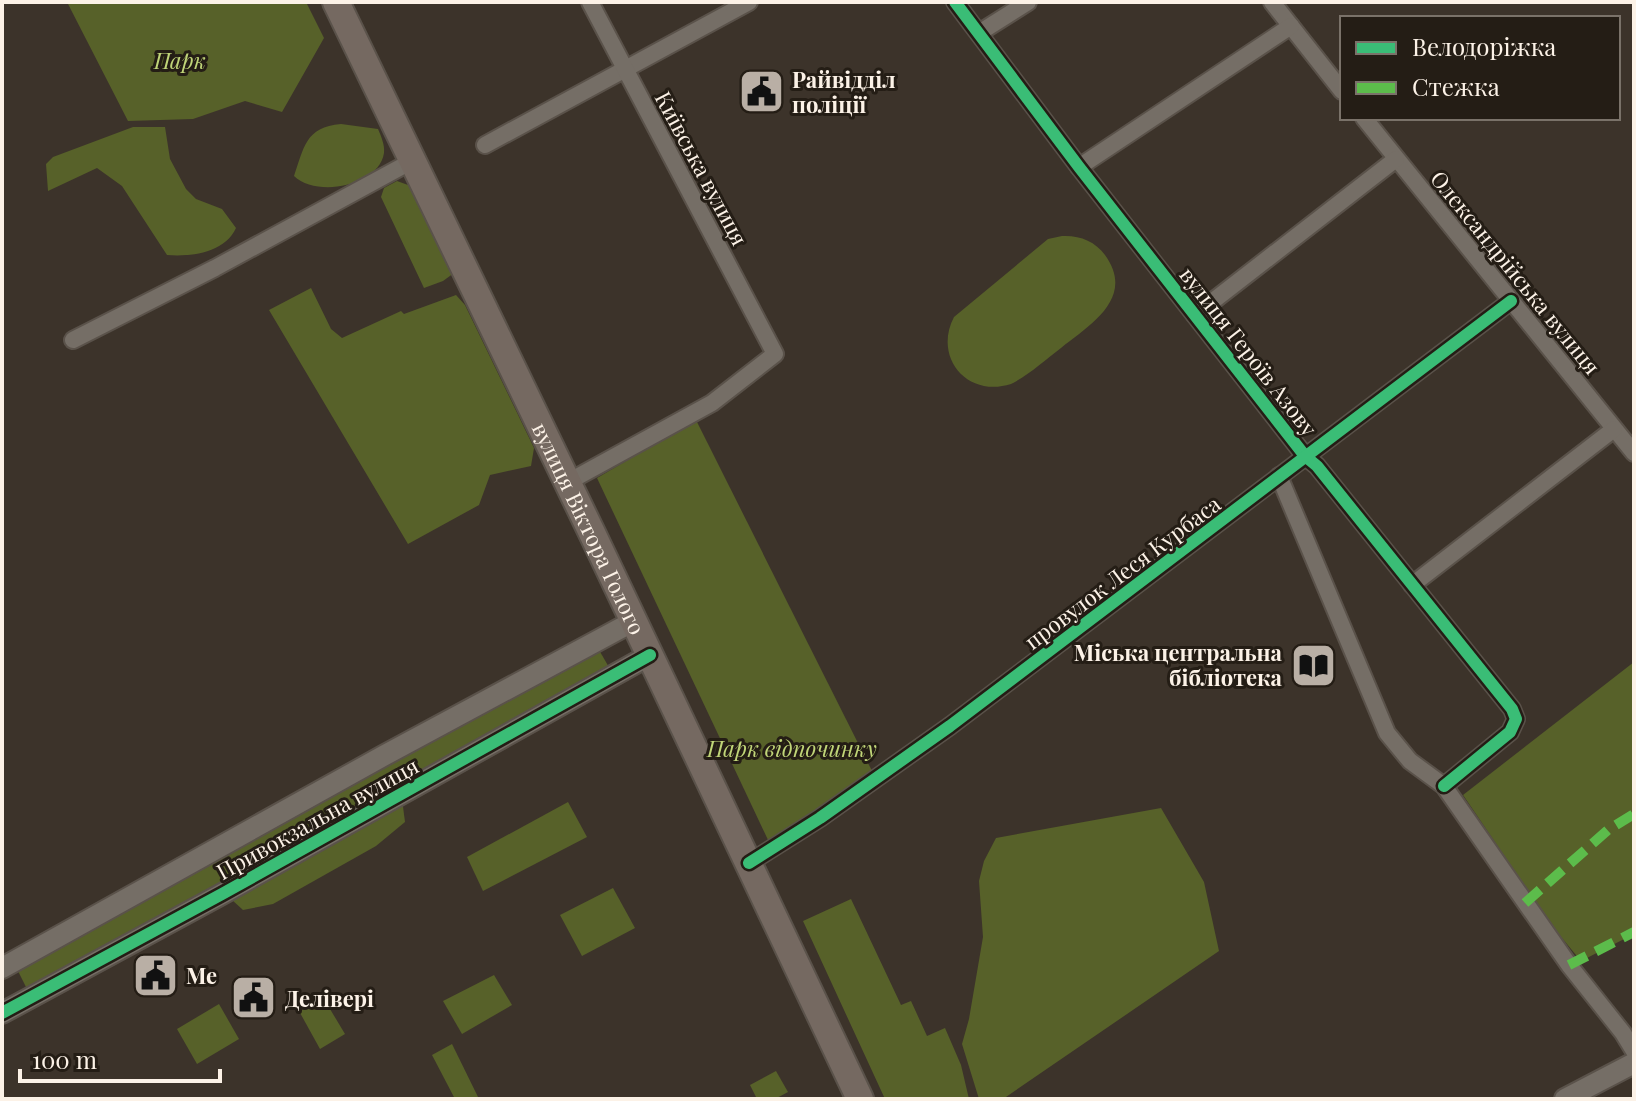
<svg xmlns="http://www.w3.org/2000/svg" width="1636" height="1101" viewBox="0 0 1636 1101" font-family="'Playfair Display',serif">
  <rect width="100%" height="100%" fill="#3c332a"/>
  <g fill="#576129">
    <polygon points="67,2 306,2 324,38 282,112 245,101 193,119 128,121"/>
    <path d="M341,124L378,129C381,136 385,145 384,153C379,186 317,198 294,176C304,148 305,127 341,124Z"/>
    <path d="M133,127H165L170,159L186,189L196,199L222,209L236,228C225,253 190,257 167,255L122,186L97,168L48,191L46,164L53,157Z"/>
    <polygon points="397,181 408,185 414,192 454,273 443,281 424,288 381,197 384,188"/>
    <path d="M1062,236C1079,235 1095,241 1105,255C1136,298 1090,325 1061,348C1045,360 1029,375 1011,384C967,398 933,357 954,317L1048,239Z"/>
    <polygon points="311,288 331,329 342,338 401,311 404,314 456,295 465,305 534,448 531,466 490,475 479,505 408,544 269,310"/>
    <polygon points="696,420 873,773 769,842 597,478"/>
    <polygon points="599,650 610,669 27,989 17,969"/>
    <polygon points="1634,662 1634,934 1581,961 1551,925 1463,795"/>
    <polygon points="402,799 405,822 376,846 273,904 243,910 231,899"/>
    <polygon points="568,802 587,837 483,891 467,857"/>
    <polygon points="1161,808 1204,882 1219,951 1003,1099 979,1099 962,1044 969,1019 983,937 979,881 984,861 996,838"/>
    <polygon points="613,888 635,928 582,956 560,915"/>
    <polygon points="851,899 901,1005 911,1001 927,1036 945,1028 961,1065 969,1099 885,1099 803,921"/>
    <polygon points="494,975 512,1005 462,1034 443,1001"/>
    <polygon points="324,999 345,1034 320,1049 299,1011"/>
    <polygon points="219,1004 239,1039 197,1064 177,1029"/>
    <polygon points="452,1044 479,1099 455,1099 432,1055"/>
    <polygon points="776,1071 788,1092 775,1099 757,1099 750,1085"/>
  </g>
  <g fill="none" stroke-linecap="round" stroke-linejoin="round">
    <defs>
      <g id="minor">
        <polyline points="955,2 1079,167 1305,456 1317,466 1512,709 1516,719 1510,732 1444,786"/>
        <polyline points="1272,2 1342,91"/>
        <polyline points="979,33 1028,2"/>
        <polyline points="1364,118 1634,453"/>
        <polyline points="485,145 749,2"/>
        <polyline points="1079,167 1291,26"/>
        <polyline points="1195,315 1396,159"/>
        <polyline points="73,340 215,268 412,161"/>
        <polyline points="1279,476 1387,733 1410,761 1444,786 1569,965 1623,1033 1634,1051"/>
        <polyline points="568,482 712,403 775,354 590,2"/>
        <polyline points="1412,585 1614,429"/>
        <polyline points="749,863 820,818 950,726 1511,301"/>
      </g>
      <g id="tertiary">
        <polyline points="2,968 385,755 634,621"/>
        <polyline points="2,1013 222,894 650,655"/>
        <polyline points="1565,1099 1634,1063"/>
      </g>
      <g id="primary">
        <path id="s1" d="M336,2L592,533L860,1099"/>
      </g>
    </defs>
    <use href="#minor" stroke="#5a524a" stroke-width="20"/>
    <use href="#tertiary" stroke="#5a524a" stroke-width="24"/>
    <use href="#primary" stroke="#5a524a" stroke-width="30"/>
    <use href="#minor" stroke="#756e66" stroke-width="16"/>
    <use href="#tertiary" stroke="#756e66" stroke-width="20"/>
    <use href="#primary" stroke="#756961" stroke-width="26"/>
    <g stroke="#5cbc4b" stroke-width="10" stroke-dasharray="20 10" stroke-linecap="butt">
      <polyline points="1525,903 1608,830 1634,814"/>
      <polyline points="1569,965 1634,932"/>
    </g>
    <defs>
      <g id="cycleway">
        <polyline points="955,2 1079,167 1305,456 1317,466 1512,709 1516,719 1510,732 1444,786"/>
        <polyline points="749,863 820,818 950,726 1511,301"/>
        <polyline points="2,1013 222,894 650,655"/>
      </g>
    </defs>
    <use href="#cycleway" stroke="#241d15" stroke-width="17"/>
    <use href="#cycleway" stroke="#3abd76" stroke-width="12"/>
  </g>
  <defs>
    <symbol id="civic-square" viewBox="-11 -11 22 22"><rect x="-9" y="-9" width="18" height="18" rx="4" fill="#b9afa5" stroke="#241d15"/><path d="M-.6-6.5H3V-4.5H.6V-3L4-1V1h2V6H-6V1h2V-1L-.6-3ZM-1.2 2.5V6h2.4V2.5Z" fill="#111"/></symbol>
    <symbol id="library-square" viewBox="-11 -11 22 22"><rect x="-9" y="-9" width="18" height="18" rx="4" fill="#b9afa5" stroke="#241d15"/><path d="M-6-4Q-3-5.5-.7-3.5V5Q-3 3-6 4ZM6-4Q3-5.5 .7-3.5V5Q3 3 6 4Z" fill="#111"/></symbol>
  </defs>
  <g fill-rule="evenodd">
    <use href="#civic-square" x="736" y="66" width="51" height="51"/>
    <use href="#library-square" x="1288" y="640" width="51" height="51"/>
    <use href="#civic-square" x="130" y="950" width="51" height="51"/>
    <use href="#civic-square" x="228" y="972" width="51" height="51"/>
  </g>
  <g text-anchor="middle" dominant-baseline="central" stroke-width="6" stroke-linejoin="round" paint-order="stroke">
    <g font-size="22" font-style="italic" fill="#c0d578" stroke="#241d15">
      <text x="180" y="60">Парк</text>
      <text x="792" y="748">Парк відпочинку</text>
    </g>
    <g font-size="22" font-weight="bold" fill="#fcf2e7" stroke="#241d15" text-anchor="start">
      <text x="792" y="79">Райвідділ<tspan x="792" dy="25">поліції</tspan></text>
      <text x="1282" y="652" text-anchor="end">Міська центральна<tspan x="1282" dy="25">бібліотека</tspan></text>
      <text x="186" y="975">Me</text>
      <text x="285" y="998">Делівері</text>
    </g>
    <g font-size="22" fill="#fcf2e7" stroke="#241d15">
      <text transform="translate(702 168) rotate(62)">Київська вулиця</text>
      <text transform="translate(1516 272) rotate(51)">Олександрійська вулиця</text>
      <text transform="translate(1249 351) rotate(52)">вулиця Героїв Азову</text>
      <text stroke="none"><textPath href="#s1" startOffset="584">вулиця Віктора Голого</textPath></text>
      <text transform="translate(1122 572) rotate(-37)">провулок Леся Курбаса</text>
      <text transform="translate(317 818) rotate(-29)">Привокзальна вулиця</text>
    </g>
  </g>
  <rect width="1636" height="1101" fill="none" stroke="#fcf2e7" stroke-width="8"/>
  <rect x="1340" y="16" width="280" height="104" fill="#241d15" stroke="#7a7269" stroke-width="2"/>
  <rect x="1356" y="42" width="40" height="12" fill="#3abd76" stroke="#7a7269" stroke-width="2"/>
  <text x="1412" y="56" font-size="24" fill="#fcf2e7">Велодоріжка</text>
  <rect x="1356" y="82" width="40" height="12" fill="#5cbc4b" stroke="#7a7269" stroke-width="2"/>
  <text x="1412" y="96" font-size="24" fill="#fcf2e7">Стежка</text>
  <path d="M20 1069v12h200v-12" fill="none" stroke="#fcf2e7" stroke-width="4"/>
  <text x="32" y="1069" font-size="24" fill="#fcf2e7" stroke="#241d15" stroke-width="6" paint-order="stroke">100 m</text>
</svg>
